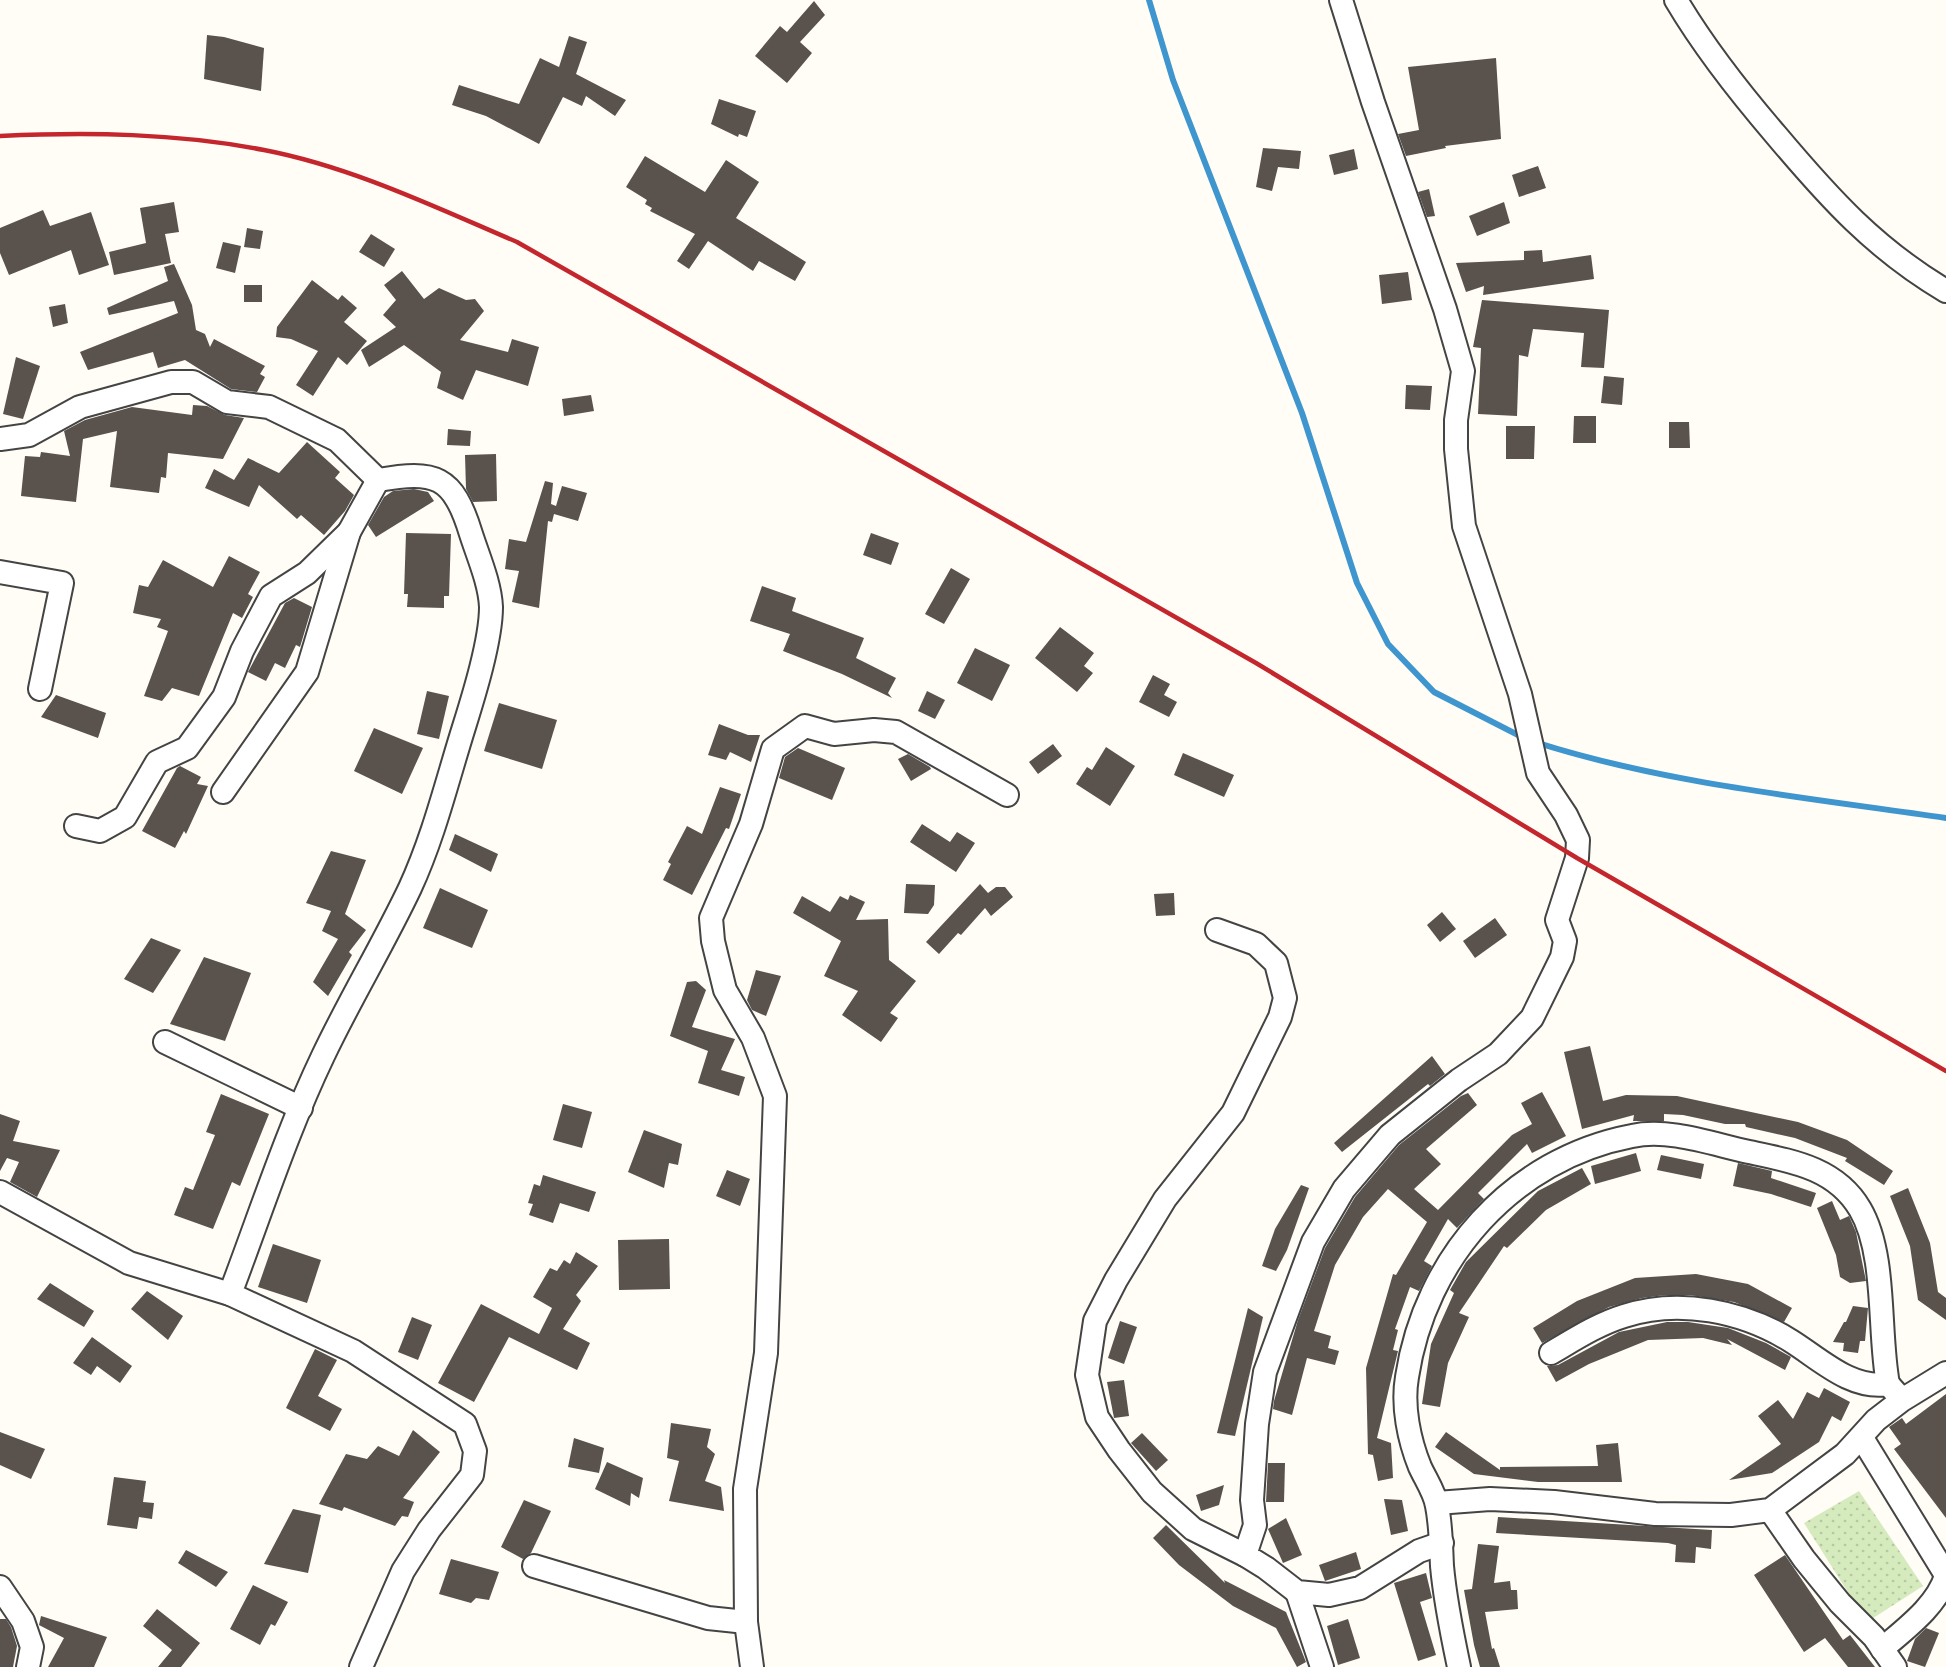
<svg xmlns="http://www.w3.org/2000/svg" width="1946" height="1667" viewBox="0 0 1946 1667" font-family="Bitter,serif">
  <defs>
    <pattern id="park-dots" width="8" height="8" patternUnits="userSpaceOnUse" patternTransform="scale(1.5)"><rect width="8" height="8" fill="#d5ebbd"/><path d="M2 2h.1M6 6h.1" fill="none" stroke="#b6c8a1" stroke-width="1.8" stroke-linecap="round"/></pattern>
  </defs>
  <rect width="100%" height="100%" fill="#fffdf5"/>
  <polygon fill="url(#park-dots)" points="1859,1491 1923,1586 1867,1622 1804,1523"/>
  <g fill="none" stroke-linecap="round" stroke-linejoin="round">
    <g stroke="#3f96cf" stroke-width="6">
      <polyline points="1149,0 1173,80 1302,413 1357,583 1388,644 1434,692 1526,739"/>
      <path d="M1535,742C1666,784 1810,798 1946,818"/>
    </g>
  </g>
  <g fill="#5a524d">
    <polygon points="814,1 825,15 800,42 812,53 787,83 755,56 780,26 787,32"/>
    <polygon points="207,35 224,37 264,48 261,91 204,79"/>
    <polygon points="569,36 587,42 576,74 626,100 615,116 586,96 582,106 563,97 539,144 486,116 452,105 459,85 519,104 540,58 559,67"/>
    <polygon points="1496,58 1501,139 1445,146 1446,148 1406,156 1398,134 1419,130 1408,67"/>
    <polygon points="719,99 756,111 747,137 739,134 738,137 711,124"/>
    <polygon points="1263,148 1301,151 1299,169 1278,167 1272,191 1256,187"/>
    <polygon points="1354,149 1358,169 1334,175 1329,155"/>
    <polygon points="645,156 705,192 726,160 759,182 736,218 806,262 795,281 759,261 753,271 708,241 689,269 677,261 695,234 650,211 652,208 645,204 647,200 626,187"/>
    <polygon points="1538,166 1546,188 1519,197 1512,175"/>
    <polygon points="1429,189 1435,216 1427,217 1418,192"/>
    <polygon points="174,202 179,232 165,234 171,263 114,275 109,252 146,243 140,208"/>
    <polygon points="1504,202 1510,223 1477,236 1469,216"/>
    <polygon points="43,210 50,226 91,212 109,265 79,275 71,250 9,275 0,253 0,228"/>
    <polygon points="247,228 263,231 260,249 244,247"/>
    <polygon points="371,234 395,249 384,267 359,252"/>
    <polygon points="223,242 241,246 235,273 216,268"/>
    <polygon points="1542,250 1543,262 1591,255 1594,279 1483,295 1484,286 1466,292 1456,263 1524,260 1524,251"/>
    <polygon points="174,264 192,305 196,330 205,334 210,347 214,339 265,366 260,374 265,377 257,392 231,389 185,360 158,368 153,352 88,370 80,352 178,313 174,301 109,315 107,308 168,281 164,267"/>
    <polygon points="402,271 424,299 439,288 466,300 475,299 484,311 460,340 508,352 512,339 539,347 528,386 476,370 463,400 437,388 441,372 404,345 369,367 361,350 396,327 383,315 396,300 384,285"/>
    <polygon points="1408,272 1412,300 1382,304 1379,275"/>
    <polygon points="312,280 338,300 342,295 357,308 344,322 367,341 347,365 338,357 313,396 296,385 318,351 291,339 276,337 277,327"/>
    <rect x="244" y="285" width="18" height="17"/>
    <polygon points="1482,300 1609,310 1604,368 1581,367 1584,333 1533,329 1528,357 1519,355 1517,416 1478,414 1481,348 1473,347"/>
    <polygon points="65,304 68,323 53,327 49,307"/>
    <polygon points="16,357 40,366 23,419 3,414"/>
    <polygon points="1604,376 1624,378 1622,405 1601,403"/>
    <polygon points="1406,385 1432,386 1430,410 1405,409"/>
    <polygon points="591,395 594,411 564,416 562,399"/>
    <polygon points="193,405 207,406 225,415 244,418 223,459 168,453 166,478 161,477 159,493 110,487 117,431 83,439 76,502 21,496 25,456 40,457 41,452 70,456 64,431 85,420 132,407 192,415"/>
    <polygon points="1574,416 1596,416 1596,443 1573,443"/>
    <polygon points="1669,422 1689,422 1690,448 1669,448"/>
    <polygon points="1506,426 1535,426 1534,459 1506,459"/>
    <polygon points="448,429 471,431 470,446 447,445"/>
    <polygon points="307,442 340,472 335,478 354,495 345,511 324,535 301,515 297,519 259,485 249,507 205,488 214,469 234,480 248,458 279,473"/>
    <polygon points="496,454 497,501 473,502 466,489 465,455"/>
    <polygon points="545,481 553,483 551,504 556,506 562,486 587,493 578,521 554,514 552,522 548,521 539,608 512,602 519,571 505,569 509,539 526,542"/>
    <polygon points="414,489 428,492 434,501 376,537 368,525 384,497 393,491"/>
    <polygon points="406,533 451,534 449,596 444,596 444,608 407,607 408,594 404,594"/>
    <polygon points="871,533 899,543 891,565 863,555"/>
    <polygon points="229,556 260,572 248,594 253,597 242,618 233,613 199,696 172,688 162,701 144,696 168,631 157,627 161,619 133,613 139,585 148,587 163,560 213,587"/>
    <polygon points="951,568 970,579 944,624 925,614"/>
    <polygon points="762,586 796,598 792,611 864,638 856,658 896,678 888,693 892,698 842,674 783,651 790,634 750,621"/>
    <polygon points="294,598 312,607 300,647 296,645 285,668 275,663 266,681 248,672 285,603"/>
    <polygon points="1060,627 1094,653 1084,666 1093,673 1077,692 1035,658"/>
    <polygon points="975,648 1010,665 992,701 957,683"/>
    <polygon points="1153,675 1170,684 1164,695 1177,702 1169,717 1139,702"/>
    <polygon points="427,691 449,696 439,739 417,734"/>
    <polygon points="927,691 945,700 935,719 918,711"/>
    <polygon points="56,695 106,713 98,738 41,717"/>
    <polygon points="499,703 557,720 542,769 484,751"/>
    <polygon points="719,724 748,735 760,735 751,762 730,752 726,760 708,755"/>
    <polygon points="374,728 423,748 402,794 354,771"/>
    <polygon points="1053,744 1062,756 1038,774 1029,762"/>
    <polygon points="1106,747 1135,766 1110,806 1076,784 1087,767 1092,770"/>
    <polygon points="798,748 845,768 832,800 779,778 785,757"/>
    <polygon points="1183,753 1234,775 1224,797 1174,775"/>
    <polygon points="908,754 930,767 931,769 911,781 898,759"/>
    <polygon points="180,766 201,777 197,784 208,786 186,834 184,831 175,848 142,831 177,768"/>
    <polygon points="720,787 741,794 729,829 726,828 692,895 663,880 671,864 668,862 687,826 702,834"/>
    <polygon points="922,824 950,842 957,832 975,843 956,872 910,842"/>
    <polygon points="455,834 498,854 491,872 449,850"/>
    <polygon points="331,851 366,860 345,914 366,930 349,952 352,955 328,996 313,982 338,939 322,931 331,911 306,903"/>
    <polygon points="906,884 935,885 934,905 928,914 904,913"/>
    <polygon points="980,884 988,893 996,887 1005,887 1013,897 991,916 985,908 961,935 958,933 939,954 926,942"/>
    <polygon points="440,888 488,910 472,948 423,928"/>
    <polygon points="1174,893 1175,915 1156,916 1154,894"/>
    <polygon points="850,895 865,902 856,920 888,919 889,960 916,981 890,1013 898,1018 881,1042 842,1015 858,991 824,976 841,941 793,913 802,896 830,912 840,896 848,900"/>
    <polygon points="1442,912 1456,929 1440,942 1427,925"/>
    <polygon points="1495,918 1507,935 1475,958 1463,941"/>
    <polygon points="151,938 181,950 153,993 124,979"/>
    <polygon points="204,957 251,973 225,1041 170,1024"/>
    <polygon points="756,970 781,976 766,1016 752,1010 747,1000"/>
    <polygon points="696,981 706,990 692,1027 735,1039 721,1070 745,1077 739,1096 698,1083 708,1051 670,1036 687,982"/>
    <polygon points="1590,1046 1603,1101 1626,1095 1677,1096 1798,1122 1847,1140 1893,1171 1884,1185 1845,1161 1847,1158 1795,1138 1746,1127 1745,1124 1725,1124 1683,1115 1664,1114 1664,1121 1633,1121 1634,1115 1582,1129 1564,1052"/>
    <polygon points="1432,1056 1445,1074 1430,1086 1428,1084 1342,1152 1334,1143"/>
    <polygon points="1542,1092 1566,1136 1532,1153 1527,1144 1478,1193 1484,1199 1457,1228 1448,1219 1424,1261 1432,1266 1419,1291 1410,1287 1395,1329 1398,1330 1393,1350 1398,1351 1377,1438 1391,1443 1393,1478 1378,1481 1373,1455 1368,1454 1366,1368 1393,1274 1396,1275 1427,1222 1388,1189 1363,1217 1335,1265 1314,1331 1331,1336 1328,1348 1339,1351 1335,1365 1307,1358 1292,1415 1273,1409 1274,1401 1298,1320 1325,1248 1355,1197 1399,1145 1461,1096 1468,1093 1477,1105 1426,1149 1441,1164 1414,1189 1438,1210 1512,1135 1532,1124 1521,1103"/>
    <polygon points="221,1094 269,1114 240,1186 232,1182 213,1229 174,1215 185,1187 193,1190 215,1135 206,1132"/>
    <polygon points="563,1104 592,1112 582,1148 553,1140"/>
    <polygon points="0,1114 20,1121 13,1141 60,1150 37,1197 10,1182 19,1162 7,1158 0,1171"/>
    <polygon points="644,1130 682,1144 678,1165 669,1163 664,1188 628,1172"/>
    <polygon points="1636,1153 1641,1171 1595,1184 1591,1166"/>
    <polygon points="1661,1155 1704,1164 1701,1179 1657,1170"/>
    <polygon points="1738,1163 1772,1171 1771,1178 1816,1193 1811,1207 1771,1194 1733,1186"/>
    <polygon points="1582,1168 1591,1184 1546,1210 1507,1248 1504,1246 1459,1313 1469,1317 1448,1363 1440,1407 1422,1404 1431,1344 1454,1293 1450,1290 1466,1262 1538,1191"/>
    <polygon points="727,1170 750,1179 740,1206 716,1196"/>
    <polygon points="543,1175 596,1192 589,1212 560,1203 553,1223 529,1215 533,1204 528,1203 534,1184 540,1186"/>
    <polygon points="1301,1185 1309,1188 1287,1250 1276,1271 1262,1266 1275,1229"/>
    <polygon points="1908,1188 1930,1243 1938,1292 1946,1298 1946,1320 1918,1300 1910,1246 1890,1196"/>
    <polygon points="1832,1201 1840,1220 1849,1216 1856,1232 1866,1281 1850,1283 1840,1277 1836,1255 1817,1208"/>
    <polygon points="669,1239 670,1289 619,1290 618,1240"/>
    <polygon points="273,1244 321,1260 307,1303 258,1287"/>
    <polygon points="576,1252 598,1266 576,1295 581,1301 563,1329 590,1343 577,1370 509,1337 474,1402 438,1383 481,1304 539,1334 552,1308 533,1297 550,1268 557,1271 564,1260 570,1264"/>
    <polygon points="1696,1274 1748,1284 1792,1308 1784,1322 1734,1302 1690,1295 1665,1295 1642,1298 1609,1307 1542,1343 1533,1328 1577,1301 1635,1278"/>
    <polygon points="50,1283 94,1311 84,1327 37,1299"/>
    <polygon points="147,1291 183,1316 168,1340 131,1309"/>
    <polygon points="1853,1306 1868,1308 1865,1341 1860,1341 1858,1353 1843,1351 1844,1343 1833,1342 1844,1322 1846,1322"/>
    <polygon points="1248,1308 1263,1317 1235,1436 1217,1433"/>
    <polygon points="412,1317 432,1325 418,1360 398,1352"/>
    <polygon points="1120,1321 1137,1327 1124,1364 1108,1358"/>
    <polygon points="1667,1322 1688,1322 1728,1328 1766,1343 1791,1357 1785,1370 1727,1339 1732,1345 1703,1338 1648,1340 1589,1364 1556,1382 1547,1366 1558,1365 1619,1332"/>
    <polygon points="92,1337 132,1366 120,1383 97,1366 91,1375 73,1363"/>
    <polygon points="315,1349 337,1360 318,1396 342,1409 330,1431 286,1408"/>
    <polygon points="1124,1380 1129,1416 1114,1418 1107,1382"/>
    <polygon points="1824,1388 1850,1402 1841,1421 1832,1416 1819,1442 1772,1473 1729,1480 1781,1444 1758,1416 1778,1400 1793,1419 1807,1392 1819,1398"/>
    <polygon points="1946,1394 1946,1518 1894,1449 1901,1444 1889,1427 1902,1418 1906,1424"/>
    <polygon points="671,1423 711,1429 707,1447 715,1454 705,1481 721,1487 724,1511 669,1501 679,1461 667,1458"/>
    <polygon points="413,1430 440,1452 403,1498 414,1502 408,1517 402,1516 395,1526 344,1507 342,1511 319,1504 346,1454 367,1459 378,1446 399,1456"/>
    <polygon points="0,1432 45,1449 31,1479 0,1465"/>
    <polygon points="1446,1432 1500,1470 1500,1467 1598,1466 1596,1445 1618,1443 1622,1482 1538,1482 1474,1474 1435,1447"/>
    <polygon points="1142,1433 1168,1460 1156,1471 1131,1443"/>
    <polygon points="574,1438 604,1448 599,1473 568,1467"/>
    <polygon points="607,1462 643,1478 639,1498 631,1493 630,1506 595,1489"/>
    <polygon points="1268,1463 1285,1463 1284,1502 1266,1502"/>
    <polygon points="114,1477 146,1481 143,1502 154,1503 152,1519 139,1517 137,1529 107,1525"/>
    <polygon points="1224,1485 1219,1505 1201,1511 1196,1495"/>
    <polygon points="1384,1499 1402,1500 1408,1531 1391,1535"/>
    <polygon points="524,1500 551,1511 531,1553 523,1559 501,1547"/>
    <polygon points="293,1509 321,1515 308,1573 264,1564"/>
    <polygon points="1498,1517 1712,1530 1711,1549 1696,1547 1695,1563 1675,1562 1676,1545 1668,1543 1496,1533"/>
    <polygon points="1286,1518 1302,1555 1283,1563 1268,1529"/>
    <polygon points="1166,1525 1225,1583 1224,1580 1286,1612 1306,1662 1297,1667 1276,1628 1233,1606 1179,1565 1153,1538"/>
    <polygon points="1478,1544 1499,1546 1494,1583 1510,1581 1511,1590 1517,1590 1518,1609 1485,1612 1492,1649 1494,1648 1500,1667 1480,1667 1474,1645 1464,1590 1472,1589"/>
    <polygon points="186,1550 228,1572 216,1587 178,1563"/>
    <polygon points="1356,1552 1361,1569 1325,1581 1319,1565"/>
    <polygon points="1785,1555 1843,1640 1850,1635 1875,1667 1848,1667 1825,1638 1804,1652 1754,1575"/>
    <polygon points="451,1559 499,1572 489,1600 476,1598 471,1603 439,1594"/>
    <polygon points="1426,1573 1432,1598 1420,1602 1436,1655 1418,1661 1394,1583"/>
    <polygon points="253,1585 288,1602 275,1626 271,1624 260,1645 230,1629"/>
    <polygon points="157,1609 200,1643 181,1667 158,1667 172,1650 143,1626"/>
    <polygon points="41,1616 107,1637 94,1667 48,1667 64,1638 39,1625"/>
    <polygon points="0,1619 6,1619 11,1627 17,1646 13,1667 0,1667"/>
    <polygon points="1348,1619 1360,1658 1338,1665 1327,1626"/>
    <polygon points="1926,1628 1939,1633 1925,1667 1907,1661 1915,1639"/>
  </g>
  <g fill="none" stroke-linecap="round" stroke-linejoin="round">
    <defs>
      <g id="minor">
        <polyline points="1341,0 1373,102 1445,309 1463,371 1456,420 1456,449 1464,526 1520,694 1538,773 1566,815 1578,840 1577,858 1557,920 1565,941 1562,957 1532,1018 1498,1054 1459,1080 1390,1135 1344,1189 1313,1242 1265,1372 1257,1424 1252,1500 1255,1525 1245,1555 1266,1568 1297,1592 1329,1595 1360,1588 1419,1551 1442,1543"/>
        <path d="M1676,0C1705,49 1739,92 1776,135C1829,198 1875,249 1946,291"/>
        <path d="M0,439L29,435L80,407L171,382H193L227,402L269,407L337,440L378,480C435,470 453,475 471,534C478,556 490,583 491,607C491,640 474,695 464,727C447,781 434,836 410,888C383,945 350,999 323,1056C287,1131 260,1215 230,1294L353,1351L465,1424L475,1451L472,1475L429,1530L403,1571L361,1667"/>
        <polyline points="0,572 62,583 40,689"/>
        <polyline points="223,792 307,672 349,532 378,480"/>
        <polyline points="76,826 100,831 125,817 157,762 187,748 224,697 242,651 271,596 307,573 349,532"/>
        <polyline points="1217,930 1256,944 1276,963 1285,998 1280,1017 1233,1113 1165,1199 1116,1280 1095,1321 1087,1375 1097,1417 1119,1450 1152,1492 1193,1529 1245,1555"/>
        <polyline points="165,1042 301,1108"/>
        <polyline points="0,1192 129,1263 230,1294"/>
        <path d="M1551,1353C1575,1339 1598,1324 1624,1316C1679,1298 1743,1311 1791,1341C1820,1359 1851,1390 1888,1384L1897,1394"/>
        <polyline points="1862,1438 1946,1575"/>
        <polyline points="1437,1503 1490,1499 1554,1502 1655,1514 1731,1515 1770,1510 1845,1454 1876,1420 1902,1400 1946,1373"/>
        <polyline points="1770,1510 1804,1559 1840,1603 1874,1637 1895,1667"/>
        <polyline points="534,1566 708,1618 746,1622"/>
        <polyline points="0,1587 23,1621 32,1647 28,1667"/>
        <polyline points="1297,1592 1322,1667"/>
        <path d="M1882,1649C1905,1629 1937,1606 1946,1576"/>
        <polyline points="752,1667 746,1622 745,1489 766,1353 775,1096 753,1038 725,990 713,941 711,918 751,824 773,749 805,726 834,734 874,730 896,732 1007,795"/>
        <path d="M1459,1667C1452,1634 1445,1600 1442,1566C1441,1546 1441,1526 1437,1506C1435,1493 1426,1480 1420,1467C1409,1440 1402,1406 1407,1377C1425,1258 1512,1159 1632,1136C1669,1128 1712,1144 1749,1152C1792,1161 1836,1168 1860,1209C1887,1255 1878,1332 1888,1384"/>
      </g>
    </defs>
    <use href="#minor" stroke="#444" stroke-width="26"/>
    <use href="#minor" stroke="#fff" stroke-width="22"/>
    <path stroke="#c4262e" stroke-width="4.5" d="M0,136C88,132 177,133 264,150C352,167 435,207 517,242L1256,663L1577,858L1946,1071"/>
  </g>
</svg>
